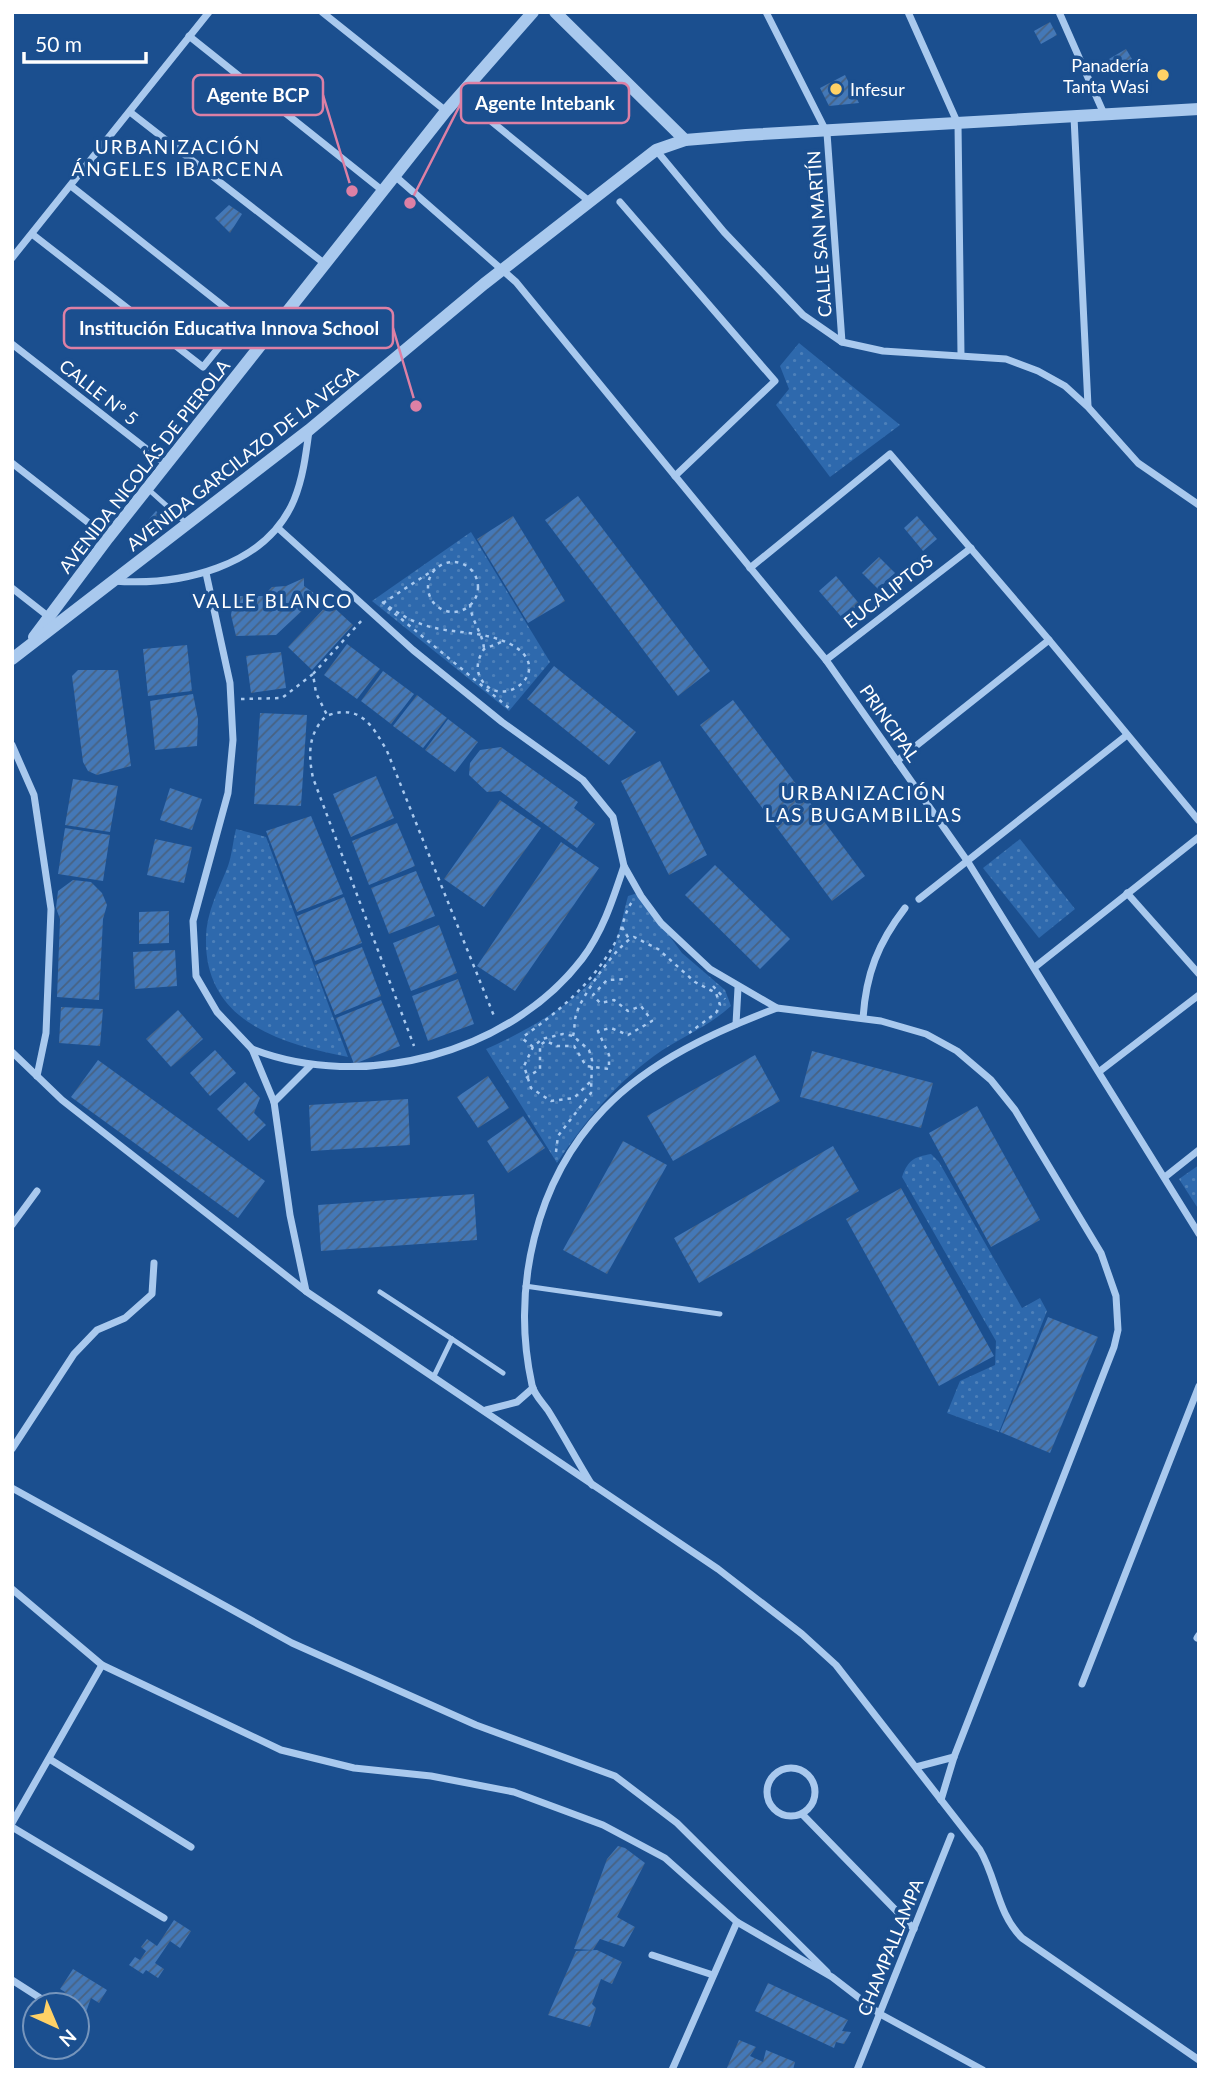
<svg xmlns="http://www.w3.org/2000/svg" width="1211" height="2082" viewBox="0 0 1211 2082" font-family="Lato,sans-serif">
  <defs>
    <pattern id="grass-dots" width="8" height="8" patternUnits="userSpaceOnUse" patternTransform="scale(1.75)"><rect width="8" height="8" fill="#2e69ad"/><path d="M2 2h.1M6 6h.1" fill="none" stroke="#4d80b9" stroke-width="1.8" stroke-linecap="round"/></pattern>
    <pattern id="building-hatch" width="6" height="6" patternUnits="userSpaceOnUse" patternTransform="scale(1.75)"><rect width="6" height="6" fill="#4478b7"/><path d="M-1 1l2-2M0 6l6-6M5 7l2-2" fill="none" stroke="#486282"/></pattern>
  </defs>
  <rect width="100%" height="100%" fill="#1b4f8f"/>
  <g fill="url(#grass-dots)">
    <polygon points="799,343 900,425 830,477 776,405 789,389 780,366"/>
    <polygon points="471,532 550,662 509,711 372,601"/>
    <path d="M236,829L266,837L348,1057C282,1044 204,1022 206,938C206,913 219,889 228,866C232,855 233,841 236,829Z"/>
    <polygon points="1020,839 1075,909 1039,938 983,868"/>
    <path d="M638,893L682,953L725,990L731,1006C708,1027 679,1038 654,1056C613,1086 585,1122 557,1163L486,1049C529,1030 589,997 611,954C619,937 623,914 628,896Z"/>
    <path d="M931,1154L939,1162L1022,1308L1040,1298L1047,1311L999,1432L947,1413L960,1381L995,1365L996,1341L902,1177C908,1160 914,1157 931,1154Z"/>
    <polygon points="1199,1165 1199,1210 1179,1179"/>
  </g>
  <g fill="url(#building-hatch)">
    <polygon points="1050,22 1057,35 1041,44 1034,31"/>
    <polygon points="1126,49 1132,59 1118,67 1109,59"/>
    <polygon points="845,75 859,103 829,106 820,88"/>
    <polygon points="229,205 242,214 230,233 215,218"/>
    <polygon points="578,496 710,671 678,696 545,520"/>
    <polygon points="156,511 168,521 153,538 141,528"/>
    <polygon points="513,516 565,601 528,623 477,539"/>
    <polygon points="917,516 937,539 923,551 904,528"/>
    <polygon points="879,557 895,573 878,589 862,573"/>
    <polygon points="836,576 862,607 845,621 819,591"/>
    <polygon points="304,578 304,586 318,596 276,635 236,636 231,615 234,596 263,596 272,587 286,586"/>
    <polygon points="329,603 353,625 312,670 288,647"/>
    <polygon points="347,644 380,669 357,699 324,675"/>
    <polygon points="187,645 192,691 148,696 143,649"/>
    <polygon points="281,652 286,688 251,693 246,656"/>
    <polygon points="554,666 636,732 609,765 527,699"/>
    <polygon points="78,670 118,670 131,766 97,775 88,771 83,762 72,676"/>
    <polygon points="383,671 414,694 391,724 361,701"/>
    <polygon points="193,694 198,719 197,746 155,750 150,701"/>
    <polygon points="417,695 447,718 423,748 393,726"/>
    <polygon points="733,700 865,876 832,901 700,725"/>
    <polygon points="260,713 307,715 301,806 254,804"/>
    <polygon points="448,719 478,742 455,772 425,750"/>
    <polygon points="501,747 578,802 574,808 595,824 577,848 500,791 487,792 469,775 470,763 480,750"/>
    <polygon points="660,761 707,855 669,875 621,781"/>
    <polygon points="376,776 394,818 351,837 333,794"/>
    <polygon points="73,779 118,786 110,832 65,825"/>
    <polygon points="170,788 202,799 192,830 160,820"/>
    <polygon points="500,800 541,828 484,907 444,879"/>
    <polygon points="311,816 343,894 297,912 266,831"/>
    <polygon points="397,823 415,866 369,885 352,841"/>
    <polygon points="65,828 110,835 103,881 58,874"/>
    <polygon points="155,839 192,847 184,883 147,875"/>
    <polygon points="561,842 599,868 515,991 477,966"/>
    <polygon points="715,865 790,939 760,969 685,895"/>
    <polygon points="416,871 435,916 389,934 371,888"/>
    <polygon points="73,880 91,882 102,893 107,905 103,919 99,1000 57,997 60,919 56,908 58,891"/>
    <polygon points="344,897 362,943 315,961 297,916"/>
    <polygon points="169,911 169,943 139,944 139,912"/>
    <polygon points="439,925 457,973 411,991 393,943"/>
    <polygon points="362,947 381,996 335,1015 315,965"/>
    <polygon points="175,950 177,986 135,989 133,952"/>
    <polygon points="458,979 474,1024 428,1041 412,996"/>
    <polygon points="381,1000 400,1046 354,1064 336,1018"/>
    <polygon points="61,1007 103,1009 100,1046 59,1043"/>
    <polygon points="178,1010 203,1039 171,1067 146,1039"/>
    <polygon points="215,1050 236,1073 210,1096 190,1073"/>
    <polygon points="812,1051 933,1083 921,1128 800,1097"/>
    <polygon points="755,1055 780,1101 673,1161 647,1116"/>
    <polygon points="98,1060 265,1181 238,1218 71,1097"/>
    <polygon points="488,1076 509,1108 478,1128 457,1097"/>
    <polygon points="245,1082 260,1098 254,1113 266,1125 249,1141 217,1109"/>
    <polygon points="408,1099 410,1145 311,1151 309,1105"/>
    <polygon points="977,1106 1040,1220 991,1247 929,1133"/>
    <polygon points="523,1116 545,1148 508,1173 487,1141"/>
    <polygon points="623,1141 667,1165 607,1274 563,1250"/>
    <polygon points="833,1146 859,1191 699,1283 674,1238"/>
    <polygon points="901,1188 994,1356 939,1386 846,1219"/>
    <polygon points="474,1194 477,1240 321,1251 318,1205"/>
    <polygon points="1048,1317 1098,1337 1050,1453 1000,1432"/>
    <polygon points="618,1846 625,1848 645,1863 617,1917 635,1927 624,1947 600,1939 593,1950 574,1949 607,1859"/>
    <polygon points="174,1920 191,1931 180,1948 170,1941 155,1963 164,1969 158,1978 146,1970 143,1974 129,1965 135,1957 140,1960 146,1951 141,1947 147,1939 157,1946"/>
    <polygon points="597,1950 622,1962 612,1984 601,1979 592,2004 596,2008 590,2027 548,2015 576,1951"/>
    <polygon points="73,1969 107,1990 99,2003 91,1998 85,2015 77,2010 77,2005 60,1999 65,1992 60,1989"/>
    <polygon points="768,1983 848,2020 842,2031 851,2032 844,2044 836,2042 834,2048 755,2011"/>
    <polygon points="739,2040 756,2047 750,2056 763,2062 766,2050 795,2062 793,2070 726,2070"/>
  </g>
  <g fill="none" stroke-linecap="round" stroke-linejoin="round">
    <g stroke="#a9c9ee" stroke-width="2.5" stroke-dasharray="3.5 5" stroke-linecap="butt">
      <circle cx="453" cy="587" r="25"/>
      <path d="M382,602C395,611 408,620 424,625C448,633 474,631 498,639C567,662 503,716 481,679C475,669 478,658 484,649L504,641"/>
      <polyline points="383,603 435,569"/>
      <path d="M470,604C471,621 483,633 484,649"/>
      <polyline points="388,608 509,708"/>
      <polyline points="313,674 363,619"/>
      <path d="M241,699L282,698L313,674L316,693L327,715C308,733 308,754 313,778L414,1046"/>
      <path d="M329,715C360,704 373,726 387,751L494,1016"/>
      <polyline points="622,927 629,939"/>
      <polyline points="713,986 725,999"/>
      <path d="M573,1036C575,1029 574,1022 576,1015C580,998 618,943 634,937L658,949L695,982L716,993L720,1005L716,1013L689,1033"/>
      <path d="M533,1047L523,1039L524,1036C561,1010 597,979 618,937C623,926 625,911 632,902"/>
      <polyline points="526,1078 540,1069 540,1045 546,1041 557,1046 574,1046 586,1066 609,1069 609,1055 598,1031 611,1028 628,1035 652,1021 641,1006 628,1011 614,1000 600,1003 593,995 607,980 627,979"/>
      <polyline points="556,1152 558,1136 591,1093 592,1060 589,1050 573,1036 563,1034 542,1039 533,1047 524,1066 531,1088 551,1101 574,1098 591,1081"/>
    </g>
    <g stroke="#a9c9ee" stroke-width="5">
      <polyline points="148,489 186,523"/>
      <polyline points="525,1286 720,1314"/>
      <polyline points="380,1292 452,1339 434,1376"/>
      <polyline points="452,1339 503,1373"/>
    </g>
    <g stroke="#a9c9ee" stroke-width="7">
      <polyline points="322,12 446,111"/>
      <polyline points="766,12 827,133 842,342"/>
      <polyline points="908,12 958,124 961,355"/>
      <polyline points="1059,12 1104,114"/>
      <polyline points="189,36 383,191"/>
      <polyline points="459,95 589,201"/>
      <polyline points="130,112 325,264"/>
      <polyline points="1074,117 1088,406"/>
      <polyline points="656,150 724,232 803,315 842,342 883,351 1006,359 1038,371 1065,386 1088,407 1138,463 1199,505"/>
      <polyline points="395,176 516,282 826,660 968,862 1199,1234"/>
      <polyline points="620,202 775,381 675,476"/>
      <polyline points="32,234 203,367 241,320 71,186"/>
      <polyline points="12,258 209,12"/>
      <polyline points="12,344 167,465"/>
      <polyline points="12,463 108,538"/>
      <polyline points="278,528 413,650 502,722 583,780 613,817 624,866 641,896 661,923 710,969 777,1008 881,1021 926,1034 957,1051 991,1080 1015,1110 1101,1253 1116,1296 1118,1330 1114,1347 954,1757 941,1800"/>
      <polyline points="750,568 890,454 1049,640 1199,821"/>
      <polyline points="206,573 230,683 233,740 228,793 193,921 196,976 217,1012 252,1049 274,1102 290,1215 306,1291"/>
      <path d="M113,581C179,586 265,568 294,500C303,478 306,454 309,431"/>
      <polyline points="12,588 49,617"/>
      <polyline points="826,660 971,548"/>
      <polyline points="12,745 34,795 51,909 46,1033 37,1076"/>
      <polyline points="897,761 1049,640"/>
      <polyline points="1127,893 1199,974"/>
      <polyline points="919,899 1127,735"/>
      <polyline points="1035,967 1199,837"/>
      <path d="M863,1018C866,974 878,943 905,908"/>
      <polyline points="736,1024 738,988"/>
      <path d="M252,1049C363,1092 509,1054 582,959C603,931 613,899 624,866"/>
      <path d="M12,1052L62,1100L307,1292L718,1569L802,1634L836,1665L980,1850C997,1879 997,1913 1022,1938L1199,2060"/>
      <polyline points="1100,1071 1199,995"/>
      <polyline points="274,1102 310,1066"/>
      <polyline points="1165,1177 1199,1150"/>
      <polyline points="12,1225 37,1191"/>
      <polyline points="486,1410 517,1402 533,1388"/>
      <polyline points="12,1449 74,1354 97,1330 125,1318 152,1294 154,1263"/>
      <path d="M592,1485C577,1461 564,1436 549,1412C544,1404 534,1395 532,1385C511,1289 535,1181 604,1109C650,1061 716,1031 777,1008"/>
      <polyline points="12,1488 292,1643 476,1725 615,1776 677,1823 827,1972"/>
      <polyline points="12,1589 102,1665 281,1750 354,1768 431,1776 514,1792 603,1825 665,1858 737,1922 832,1977 880,2014 983,2070"/>
      <polyline points="1197,1638 1199,1635"/>
      <polyline points="1082,1684 1199,1386"/>
      <polyline points="51,1760 191,1847"/>
      <polyline points="916,1767 954,1757"/>
      <circle cx="791" cy="1792" r="24"/>
      <polyline points="803,1815 914,1929"/>
      <polyline points="12,1823 102,1665"/>
      <polyline points="12,1827 164,1918"/>
      <polyline points="652,1955 713,1975"/>
      <polyline points="12,1980 51,2005"/>
      <polyline points="672,2070 737,1922"/>
      <polyline points="857,2070 951,1836"/>
    </g>
    <g stroke="#a9c9ee" stroke-width="12">
      <polyline points="555,12 685,140"/>
      <polyline points="34,637 108,538 446,111 533,12"/>
      <polyline points="12,659 309,430 484,284 656,150 685,140 746,135 1199,109"/>
    </g>
  </g>
  <g fill="#ffd166" stroke="#1b4f8f" stroke-width="2.5">
    <circle cx="1163" cy="75" r="7"/>
    <circle cx="836" cy="89" r="7"/>
  </g>
  <g text-anchor="middle" dominant-baseline="central" stroke-width="7" stroke-linejoin="round" paint-order="stroke">
    <g font-size="18" fill="#fff" stroke="#1b4f8f" text-anchor="end">
      <text x="1149" y="65">Panadería<tspan x="1149" dy="21">Tanta Wasi</tspan></text>
      <text x="850" y="89" text-anchor="start">Infesur</text>
    </g>
    <g font-size="18" fill="#fff" stroke="#1b4f8f">
      <text transform="translate(819 234) rotate(-94)">CALLE SAN MARTÍN</text>
      <text transform="translate(99 392) rotate(38)">CALLE N° 5</text>
      <text transform="translate(242 458) rotate(-38)">AVENIDA GARCILAZO DE LA VEGA</text>
      <text transform="translate(144 466) rotate(-52)">AVENIDA NICOLÁS DE PIEROLA</text>
      <text transform="translate(888 591) rotate(-38)">EUCALIPTOS</text>
      <text transform="translate(890 723) rotate(55)">PRINCIPAL</text>
      <text transform="translate(890 1947) rotate(-68)">CHAMPALLAMPA</text>
    </g>
    <g font-size="19" letter-spacing="2" fill="#fff" stroke="#1b4f8f">
      <text x="178" y="146">URBANIZACIÓN<tspan x="178" dy="22">ÁNGELES IBARCENA</tspan></text>
      <text x="273" y="600">VALLE BLANCO</text>
      <text x="864" y="792">URBANIZACIÓN<tspan x="864" dy="22">LAS BUGAMBILLAS</tspan></text>
    </g>
  </g>
  <path fill="none" stroke="#dd80a5" stroke-width="2.5" d="M352 191L323 95M410 203L461 103M416 406L393 328"/>
  <g fill="#dd80a5" stroke="#1b4f8f" stroke-width="2.5">
    <circle cx="352" cy="191" r="7"/>
    <circle cx="410" cy="203" r="7"/>
    <circle cx="416" cy="406" r="7"/>
  </g>
  <g fill="#1b4f8f" stroke="#dd80a5" stroke-width="2.5">
    <rect x="193" y="75" width="130" height="40" rx="7"/>
    <rect x="461" y="83" width="168" height="40" rx="7"/>
    <rect x="64" y="308" width="329" height="40" rx="7"/>
  </g>
  <g font-size="19" text-anchor="middle" font-weight="bold" fill="#fff">
    <text x="258" y="102">Agente BCP</text>
    <text x="545" y="110">Agente Intebank</text>
    <text x="229" y="335">Institución Educativa Innova School</text>
  </g>
  <rect width="1211" height="2082" fill="none" stroke="#ffffff" stroke-width="28"/>
  <g transform="translate(56 2026) rotate(136)"><circle r="33" fill="#1b4f8f" stroke="#7695bc" stroke-width="2"/>
  <path d="M0-5L12 26L0 18L-12 26Z" fill="#ffd166"/>
  <text y="-10" font-size="19" font-weight="bold" text-anchor="middle" fill="#ffffff">N</text>
  </g>
  <path d="M24 52v10h122v-10" fill="none" stroke="#ffffff" stroke-width="3.5"/>
  <text x="35" y="52" font-size="21" fill="#ffffff" stroke="#1b4f8f" stroke-width="5" paint-order="stroke">50 m</text>
</svg>
